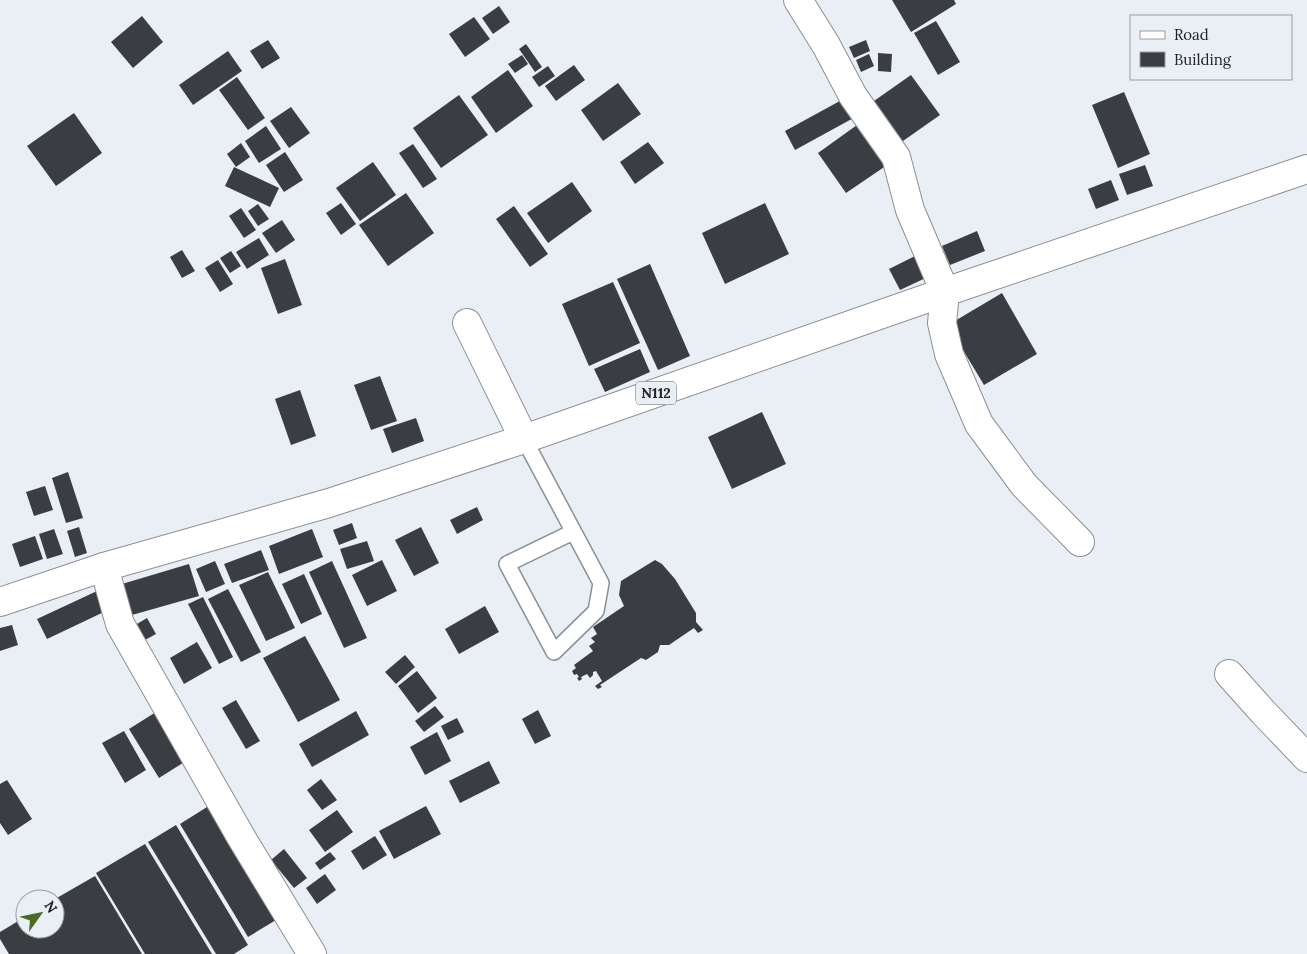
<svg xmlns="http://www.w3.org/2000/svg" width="1307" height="954" viewBox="0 0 1307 954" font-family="Lora,serif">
  <rect width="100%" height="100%" fill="#e9eff5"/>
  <g fill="#3a3e43">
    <polygon points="892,0 954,0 956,4 911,32"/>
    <polygon points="499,6 510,22 493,34 482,18"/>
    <polygon points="142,16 163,42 133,68 111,42"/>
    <polygon points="474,17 490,39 465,57 449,34"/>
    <polygon points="936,21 960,62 938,75 914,33"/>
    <polygon points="268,40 280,58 262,69 250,51"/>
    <polygon points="866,40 870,51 854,58 849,47"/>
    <polygon points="526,44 542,67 535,72 519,49"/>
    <polygon points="228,51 242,71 193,105 179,85"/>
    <polygon points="878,53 892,54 891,72 878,71"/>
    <polygon points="869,54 874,66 861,72 856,60"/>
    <polygon points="522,55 528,64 515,73 508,64"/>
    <polygon points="574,65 585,80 556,101 545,86"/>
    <polygon points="548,66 555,76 539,87 532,77"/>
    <polygon points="508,70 533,106 496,133 471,97"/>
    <polygon points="911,75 940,115 893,148 864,108"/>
    <polygon points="237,77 265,118 248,130 219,90"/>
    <polygon points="618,83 641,114 603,141 581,110"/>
    <polygon points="1124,92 1150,154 1118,168 1092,105"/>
    <polygon points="459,95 488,135 441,168 413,128"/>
    <polygon points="849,96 859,115 795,150 785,131"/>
    <polygon points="291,107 310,133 289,148 270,121"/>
    <polygon points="74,113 102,153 56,186 27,146"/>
    <polygon points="864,120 893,161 846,193 818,153"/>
    <polygon points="266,126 281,149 259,163 245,141"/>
    <polygon points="648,142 664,163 635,184 620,162"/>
    <polygon points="241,143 250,157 236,167 227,154"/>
    <polygon points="413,144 437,179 423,188 399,153"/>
    <polygon points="285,152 303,180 284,192 266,165"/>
    <polygon points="373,162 396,195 360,221 336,188"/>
    <polygon points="1145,165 1153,186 1127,195 1119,174"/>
    <polygon points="234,167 279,188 270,207 225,186"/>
    <polygon points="1111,180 1119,200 1096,209 1088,189"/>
    <polygon points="572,182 592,211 548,243 527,213"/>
    <polygon points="406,193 434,233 388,266 359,225"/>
    <polygon points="341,203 356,224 341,235 326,213"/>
    <polygon points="765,203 789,254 725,284 702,233"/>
    <polygon points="258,204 269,219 258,226 248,211"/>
    <polygon points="514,206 548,254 530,267 496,219"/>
    <polygon points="241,208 256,230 244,238 229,216"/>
    <polygon points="282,220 295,240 276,253 262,233"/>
    <polygon points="977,231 985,251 950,265 942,246"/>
    <polygon points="259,238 269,255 247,269 236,252"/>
    <polygon points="182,250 195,271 182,278 170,257"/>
    <polygon points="231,251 241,266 230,273 220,258"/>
    <polygon points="921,253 932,275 900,290 889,269"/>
    <polygon points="285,259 302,305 278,314 261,268"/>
    <polygon points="218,260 233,284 220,292 205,268"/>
    <polygon points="650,264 690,356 658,370 617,279"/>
    <polygon points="613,282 640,343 589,366 562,304"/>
    <polygon points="1002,293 1037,354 984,385 948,325"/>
    <polygon points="640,349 650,372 605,392 594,369"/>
    <polygon points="380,376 397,421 371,430 354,385"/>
    <polygon points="300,390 316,436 291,445 275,399"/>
    <polygon points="762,412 786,464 732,489 708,437"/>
    <polygon points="416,418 424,441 392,453 383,429"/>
    <polygon points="68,472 83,518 66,523 52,478"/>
    <polygon points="45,486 53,510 34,516 26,492"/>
    <polygon points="477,507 483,520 457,534 450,520"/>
    <polygon points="352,523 357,538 339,545 333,530"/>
    <polygon points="79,527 87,553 75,557 67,531"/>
    <polygon points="421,527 439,563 414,576 395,540"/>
    <polygon points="54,529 63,554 47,559 39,534"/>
    <polygon points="312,529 323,557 279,574 269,546"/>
    <polygon points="35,536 43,559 20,567 12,544"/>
    <polygon points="367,541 374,561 347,569 340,549"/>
    <polygon points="261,550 269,570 232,583 224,564"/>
    <polygon points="382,560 397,591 367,606 352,575"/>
    <polygon points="655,560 662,564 675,579 696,613 696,622 703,630 698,633 694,628 669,645 660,645 658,652 646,660 641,658 600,685 602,687 598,689 595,686 602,681 596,671 593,672 593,675 590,678 587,674 581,677 582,679 579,681 577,678 579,677 577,674 574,675 572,671 576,668 574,665 593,651 589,646 595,642 591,638 597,634 593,627 624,606 619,595 621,581"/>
    <polygon points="215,561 225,584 206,592 196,569"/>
    <polygon points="332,561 367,638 344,648 309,572"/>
    <polygon points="189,564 199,596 132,615 122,584"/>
    <polygon points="268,572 295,628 266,641 239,585"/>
    <polygon points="304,574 322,614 301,624 282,584"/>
    <polygon points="228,589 261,652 241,662 208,599"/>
    <polygon points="97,591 106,611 47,639 37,619"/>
    <polygon points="203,597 233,657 219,664 188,604"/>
    <polygon points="485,606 499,632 459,654 445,629"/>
    <polygon points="147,618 156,634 145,640 137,624"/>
    <polygon points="12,625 18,645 0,651 0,628"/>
    <polygon points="305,636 340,700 298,722 263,658"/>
    <polygon points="197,642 212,668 184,684 170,658"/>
    <polygon points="405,655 415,667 396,684 385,672"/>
    <polygon points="417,671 437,698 418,713 398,686"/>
    <polygon points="236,700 260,741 246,749 222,708"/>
    <polygon points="435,706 444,717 424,732 415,721"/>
    <polygon points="538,710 551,736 535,744 522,719"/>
    <polygon points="356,711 369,735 312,767 299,744"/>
    <polygon points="156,712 186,761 159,778 129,729"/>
    <polygon points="457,718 464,732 448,740 441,726"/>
    <polygon points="124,731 146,770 125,783 102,743"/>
    <polygon points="437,732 451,761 425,775 410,747"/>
    <polygon points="489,761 500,783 460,803 449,781"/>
    <polygon points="321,779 337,800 322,810 307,790"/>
    <polygon points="7,780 32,819 8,835 0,823 0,784"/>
    <polygon points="426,806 441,834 394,859 379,831"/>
    <polygon points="207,807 276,920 248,937 180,824"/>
    <polygon points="337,810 353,832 325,852 309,830"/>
    <polygon points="176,825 248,945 234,954 216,954 148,842"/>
    <polygon points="375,836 387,855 363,870 351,851"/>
    <polygon points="145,844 212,954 145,954 96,873"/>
    <polygon points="284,849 307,878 294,888 271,860"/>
    <polygon points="330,852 336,859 320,870 315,863"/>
    <polygon points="325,874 336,890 317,904 306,888"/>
    <polygon points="95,876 142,954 9,954 0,939 0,932 25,917 25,929 55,929 55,899"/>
  </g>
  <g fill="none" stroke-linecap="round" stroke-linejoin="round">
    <defs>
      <polyline id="lane" points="524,439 601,583 596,611 554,652 507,564 573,532"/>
      <g id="street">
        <polyline points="798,0 826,45 853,96 896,157 910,210 945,292 942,323 949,354 979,424 1024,485 1080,542"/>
        <polyline points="467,323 524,439"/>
        <polyline points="104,567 120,624 241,837 312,954"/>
        <polyline points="1229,674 1263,712 1307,758"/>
      </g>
      <polyline id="highway" points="0,602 104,567 329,503 524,439 945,292 1307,169"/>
    </defs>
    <use href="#lane" stroke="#8b8f96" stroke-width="18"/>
    <use href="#street" stroke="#8b8f96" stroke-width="30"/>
    <use href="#highway" stroke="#8b8f96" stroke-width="30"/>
    <use href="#lane" stroke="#fff" stroke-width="15"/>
    <use href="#street" stroke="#fff" stroke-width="28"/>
    <use href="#highway" stroke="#fff" stroke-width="28"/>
  </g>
  <g text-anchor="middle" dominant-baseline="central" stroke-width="5" stroke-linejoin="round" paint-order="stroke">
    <rect fill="#e9eff5" stroke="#5c6063" stroke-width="1" x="636" y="381.5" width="40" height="23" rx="4"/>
    <g font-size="14" font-weight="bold" fill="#202224">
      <text x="656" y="393">N112</text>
    </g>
  </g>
  <rect x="1130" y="15" width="162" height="65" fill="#e9eff5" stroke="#999da1"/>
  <rect x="1140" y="31" width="25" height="8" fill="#ffffff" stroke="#999da1"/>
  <text x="1174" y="40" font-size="15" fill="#202224">Road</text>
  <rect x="1140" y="52" width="25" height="15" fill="#3a3e43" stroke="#999da1"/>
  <text x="1174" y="65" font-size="15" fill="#202224">Building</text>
  <g transform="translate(40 914) rotate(57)"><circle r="24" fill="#e9eff5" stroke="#999da1"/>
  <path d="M0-4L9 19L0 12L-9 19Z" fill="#496b22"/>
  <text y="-8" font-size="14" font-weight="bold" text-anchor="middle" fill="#202224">N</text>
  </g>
</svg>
